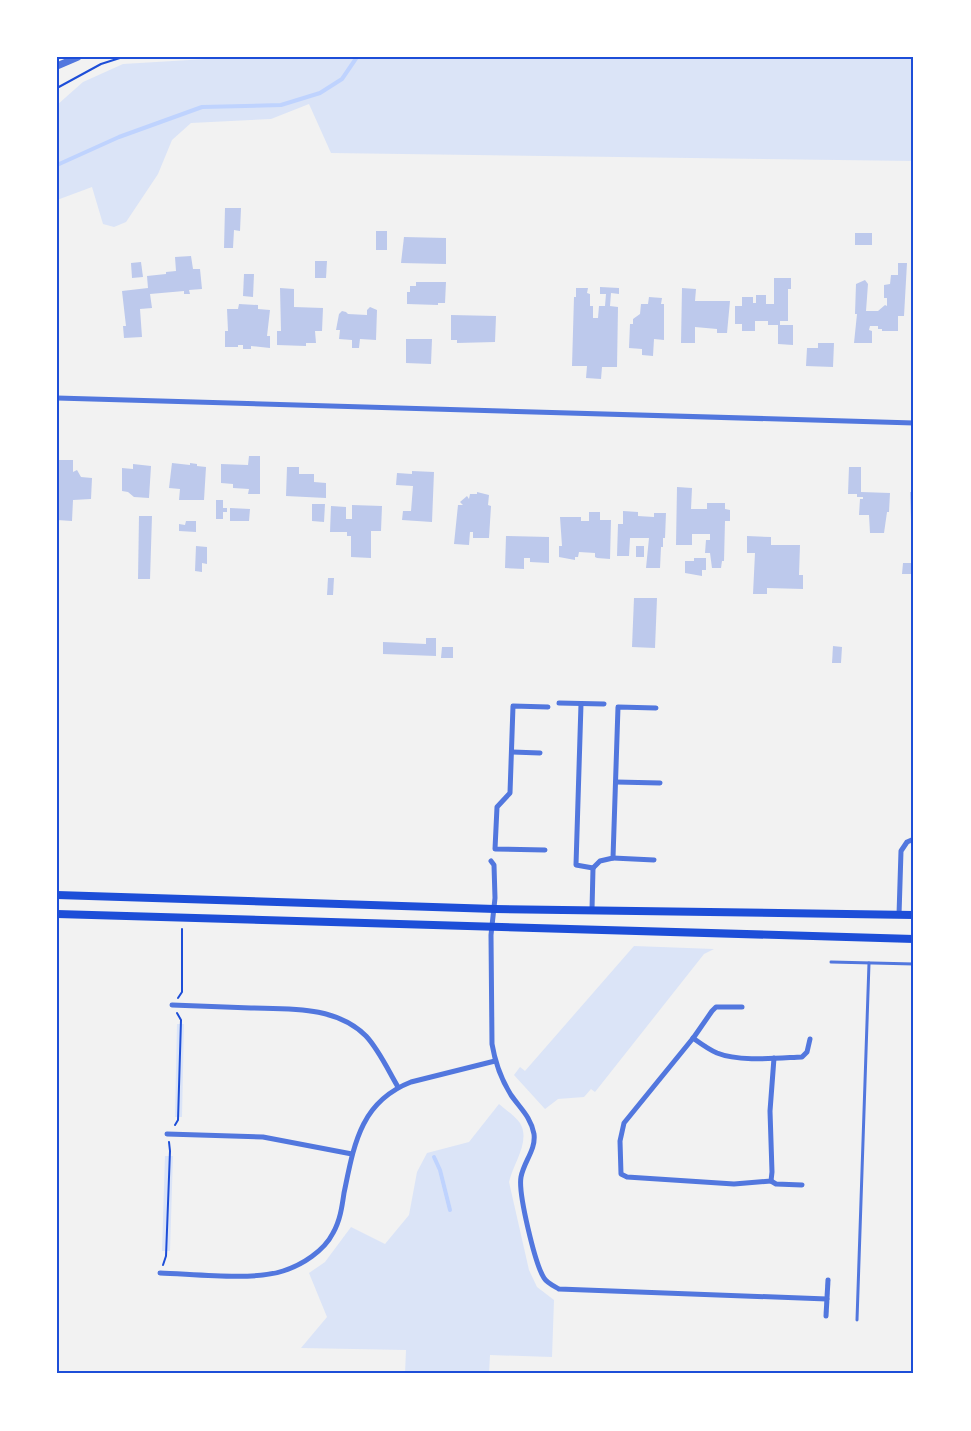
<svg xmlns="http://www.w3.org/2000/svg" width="971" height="1431" viewBox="0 0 971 1431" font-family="'Noto Sans',sans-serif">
  <rect width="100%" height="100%" fill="#f2f2f2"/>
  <g fill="#dbe4f7">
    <polygon points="213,57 914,57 914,161 331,153 309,104 271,119 191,123 172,140 158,174 126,222 114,227 103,224 92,187 57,200 57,105 83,82 123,64 206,59"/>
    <polygon points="634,946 714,949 704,954 595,1092 591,1089 584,1097 558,1099 545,1109 514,1075 520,1067 525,1071"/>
    <polygon points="177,1024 184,1024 182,1117 175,1117"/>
    <path d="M499,1104C506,1110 515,1116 520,1123C531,1141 513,1164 509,1182L529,1270L537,1287L554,1300L552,1357L490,1355L489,1374H405L406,1350L301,1348L327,1317L309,1273L325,1262L351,1227L385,1244L409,1215L417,1172L427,1153L469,1142Z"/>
    <polygon points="165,1156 173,1156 170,1251 162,1251"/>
  </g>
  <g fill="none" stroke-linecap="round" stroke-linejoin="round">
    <g stroke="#bfd3fe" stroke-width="4">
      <polyline points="57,165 119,137 202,107 281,105 320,93 342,79 357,57"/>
      <polyline points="434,1157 440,1170 450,1210"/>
    </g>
  </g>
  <g fill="#bdc9ec">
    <polygon points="225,208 241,208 240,231 234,230 233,248 224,248"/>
    <rect x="376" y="231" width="11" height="19"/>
    <rect x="855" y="233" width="17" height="12"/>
    <polygon points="404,237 446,238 446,264 401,263"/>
    <polygon points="191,256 193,269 200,269 202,289 189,290 190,294 184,294 184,291 150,294 152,308 140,309 142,337 124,338 123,326 126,326 122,291 148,288 147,276 166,274 166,272 176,271 175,257"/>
    <polygon points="315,261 327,261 326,278 315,278"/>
    <polygon points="141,262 143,277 132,278 131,263"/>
    <polygon points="898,263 907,263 904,316 898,316 898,331 882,331 882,329 878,329 878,326 870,326 869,330 872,331 872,343 854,343 857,314 855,314 856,284 865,280 868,284 866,311 878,311 885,305 887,306 887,298 884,298 884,285 890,284 891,275 898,275"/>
    <polygon points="244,274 254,274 253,297 243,296"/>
    <polygon points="774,278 791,278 791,289 788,289 788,321 780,321 780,325 793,325 793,345 778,344 778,325 768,325 768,321 755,321 755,331 742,331 742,324 735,324 735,306 742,306 742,297 753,297 753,303 756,303 756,295 766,295 766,304 774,304"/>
    <polygon points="416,282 446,282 445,303 438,303 438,305 407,304 407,292 410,292 410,286 416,286"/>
    <polygon points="600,287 619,288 619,294 611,293 610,306 618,307 617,367 602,367 601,379 586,378 587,366 572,366 574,297 576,297 576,288 588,288 587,293 590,294 590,306 593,306 593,318 598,318 599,306 605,306 606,294 600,294"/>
    <polygon points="280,288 294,289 294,307 323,308 322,331 315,331 316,343 306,343 306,346 277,345 277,331 281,331"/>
    <polygon points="682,288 696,289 695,301 730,301 727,333 717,333 717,329 695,327 695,343 681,343"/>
    <polygon points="649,297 662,298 661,304 664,304 664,340 654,339 653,356 642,355 642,349 629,348 630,324 633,324 633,319 640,314 641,304 648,304"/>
    <polygon points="239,304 258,305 258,309 270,310 267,336 270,336 270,348 251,346 251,349 243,349 243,345 238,345 238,347 225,347 225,331 228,331 227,309 238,309"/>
    <polygon points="370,307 377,310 376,340 360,339 359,348 352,348 352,340 339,339 340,330 336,330 339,314 342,311 346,312 348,314 367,315 367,310"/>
    <polygon points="451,315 496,316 495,342 457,343 457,340 451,340"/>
    <polygon points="406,339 432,339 431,364 406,363"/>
    <polygon points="818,343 834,343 833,367 806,366 807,348 818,348"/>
    <polygon points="249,456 260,456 260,494 248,494 249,489 233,488 233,484 221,483 221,464 248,465"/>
    <polygon points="58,460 73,460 73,472 77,470 81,477 92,478 91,499 73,500 72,521 57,520"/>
    <polygon points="172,463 190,465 190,463 197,464 197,466 206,467 204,500 179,500 180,489 169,488"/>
    <polygon points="133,464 151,466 149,498 134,497 128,492 122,491 122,468 133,469"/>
    <polygon points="287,467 299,467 299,474 314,474 314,482 326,483 326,498 286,496"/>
    <polygon points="849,467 861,467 861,492 890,493 889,512 887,512 884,533 870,533 869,515 859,515 860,499 863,499 863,497 857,497 857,494 848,494"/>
    <polygon points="412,471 434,472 432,522 402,520 403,511 411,511 413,486 396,485 397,473 412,474"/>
    <polygon points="677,487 692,488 691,509 707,509 707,503 725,503 725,509 730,510 730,521 725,521 724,561 722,561 721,568 712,568 710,553 705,553 706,540 710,540 710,534 692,534 692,545 676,545"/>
    <polygon points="477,492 489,495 488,505 491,506 489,538 473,538 473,532 470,532 469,545 454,544 458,505 463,505 460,502 467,496 469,499 470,494 477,494"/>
    <polygon points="910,492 914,492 914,519 911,519"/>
    <polygon points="216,500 223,500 223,508 227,508 227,512 223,512 223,519 216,519"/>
    <polygon points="312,504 325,504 324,522 312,521"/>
    <polygon points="352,505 382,506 381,531 371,531 371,558 351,557 351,536 347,536 347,532 330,532 331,506 346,507 346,519 352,519"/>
    <polygon points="230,508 250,509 249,521 230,521"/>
    <polygon points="623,511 638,512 638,516 654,517 654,513 666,513 665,538 663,538 663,547 661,547 660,568 646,568 649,538 630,538 629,556 617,556 618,524 623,524"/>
    <polygon points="589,512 600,512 600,520 611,520 610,559 597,558 595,557 595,553 579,552 578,557 575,557 575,560 559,557 559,546 562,546 560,517 581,517 581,521 589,521"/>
    <polygon points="139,516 152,516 150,579 138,579"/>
    <polygon points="186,521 196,521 196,532 179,531 179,524 185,525"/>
    <polygon points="506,536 549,537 549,563 530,562 530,558 524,558 524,569 505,568"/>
    <polygon points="747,536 771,537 771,545 800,545 799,575 803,575 803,589 767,588 767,594 753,594 755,553 747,553"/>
    <polygon points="196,546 207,547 207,564 202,563 202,572 195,571"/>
    <rect x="636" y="546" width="8" height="11"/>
    <polygon points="694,558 706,558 706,570 702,570 702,576 685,573 685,561 694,561"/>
    <polygon points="903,563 911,563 911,574 902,574"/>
    <polygon points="328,578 334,578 333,595 327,595"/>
    <polygon points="634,598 657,598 655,648 632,647"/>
    <polygon points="426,638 436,638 436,656 383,654 383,642 426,644"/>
    <polygon points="833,646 842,647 841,663 832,663"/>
    <polygon points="442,647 453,647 453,658 441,658"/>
  </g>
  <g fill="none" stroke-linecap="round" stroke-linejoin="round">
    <g stroke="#1d4ed8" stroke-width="2">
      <polyline points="57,88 101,64 123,57"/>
      <polyline points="178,998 182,992 182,929"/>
      <polyline points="175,1125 178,1120 181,1020 177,1013"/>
      <polyline points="163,1265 166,1256 170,1151 169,1142"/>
    </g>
    <g stroke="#5277de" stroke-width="3">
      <polyline points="831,962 914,964"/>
      <polyline points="857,1320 869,963"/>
    </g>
    <g stroke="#5277de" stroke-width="5">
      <polyline points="57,398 914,423"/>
      <polyline points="559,703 604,704"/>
      <polyline points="581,704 576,865 593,868"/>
      <polyline points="512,752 540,753"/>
      <polyline points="616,782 660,783"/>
      <polyline points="545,850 495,849 497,807 510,793 513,706 548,707"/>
      <polyline points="613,858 654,860"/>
      <path d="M491,861L494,865L495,898L491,935L492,1044C495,1062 501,1079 511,1095C520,1108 531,1117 534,1134C536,1150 524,1161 521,1177C518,1193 535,1264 544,1278C547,1283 554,1286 559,1289L827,1299"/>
      <polyline points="593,868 600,861 613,858 618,707 656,708"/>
      <polyline points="592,910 593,868"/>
      <polyline points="899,915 901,851 907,842 914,839"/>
      <path d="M172,1005C199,1006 225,1007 251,1008C290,1009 336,1006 366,1036C379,1050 388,1070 398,1087"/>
      <polyline points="742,1007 716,1007 712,1011 694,1037 624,1123 620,1141 621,1174 627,1177 734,1184 771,1181 772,1172 770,1111 774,1058"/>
      <path d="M693,1038C700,1043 708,1049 717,1053C739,1062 778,1058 802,1057L807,1052L810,1039"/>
      <polyline points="167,1134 263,1137 352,1154"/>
      <polyline points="771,1181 776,1184 802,1185"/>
      <path d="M160,1273C193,1274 253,1281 283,1271C302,1265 324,1251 333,1233C340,1221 342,1207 344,1193C354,1145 360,1102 411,1082L495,1061"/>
      <polyline points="826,1316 828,1280"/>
    </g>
    <polyline stroke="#5277de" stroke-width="7" points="57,66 78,57"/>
    <g stroke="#1d4ed8" stroke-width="8">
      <polyline points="57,895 495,909 914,915"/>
      <polyline points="57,914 914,939"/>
    </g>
  </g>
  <rect width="971" height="1431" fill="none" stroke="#ffffff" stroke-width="117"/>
  <rect x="58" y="58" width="854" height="1314" fill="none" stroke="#1d4ed8" stroke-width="2"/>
</svg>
